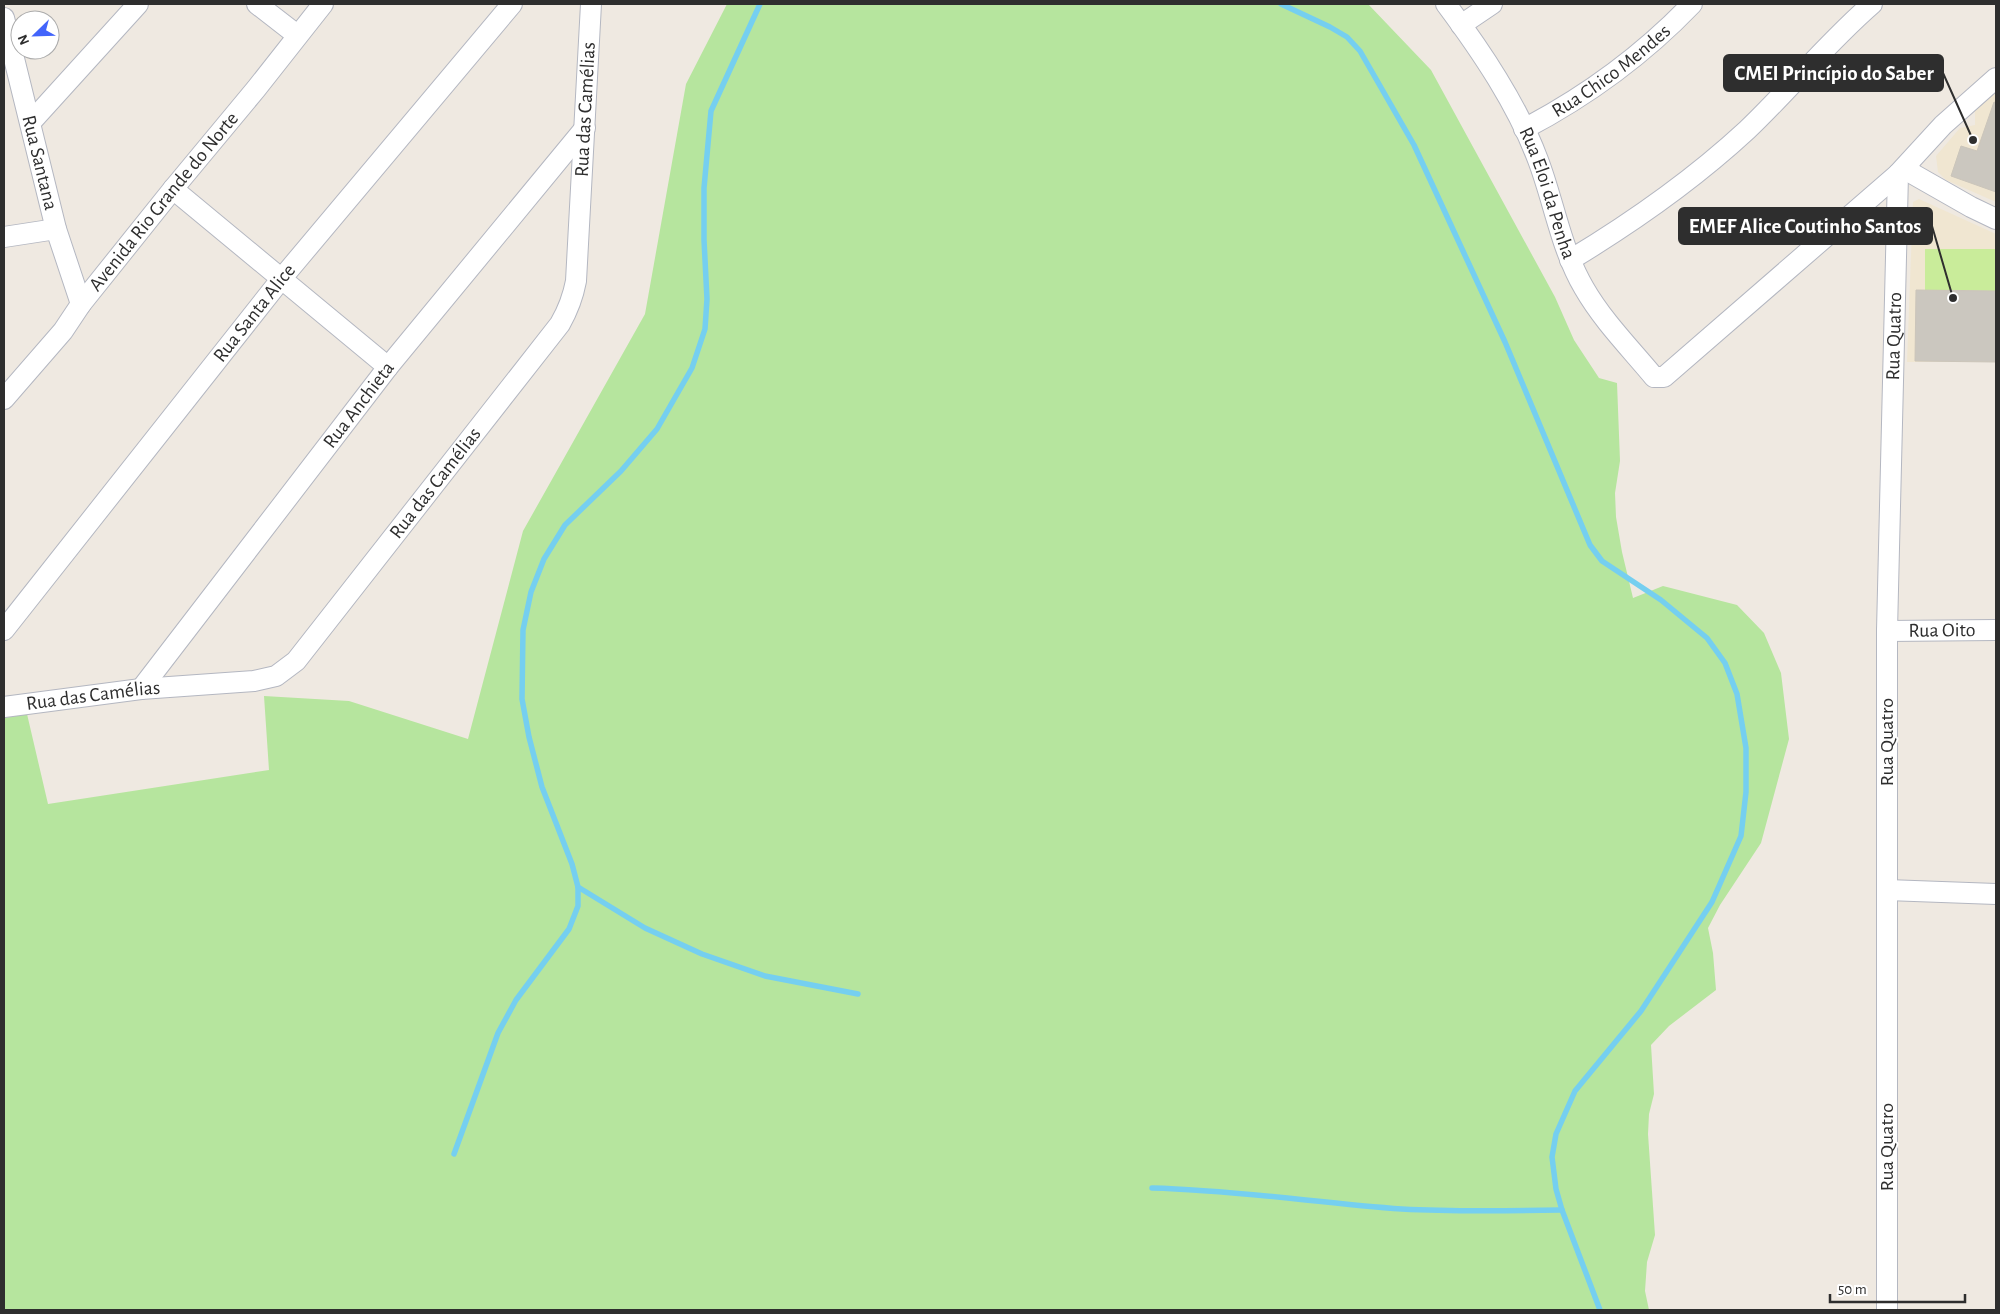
<svg xmlns="http://www.w3.org/2000/svg" width="2000" height="1314" viewBox="0 0 2000 1314" font-family="'Alegreya Sans',sans-serif">
  <rect width="100%" height="100%" fill="#efe9e1"/>
  <g fill="#f0e6d1">
    <polygon points="1996,91 1996,202 1946,180 1938,172 1936,156 1960,128 1975,125 1975,111"/>
    <polygon points="1919,199 1996,234 1996,362 1907,362 1913,202"/>
  </g>
  <polygon fill="#b6e59e" points="727,4 1368,4 1431,70 1555,297 1574,340 1599,378 1617,383 1620,461 1615,493 1616,517 1622,552 1633,598 1663,586 1737,605 1764,633 1781,673 1789,739 1761,843 1720,905 1708,928 1713,953 1716,990 1669,1026 1651,1045 1654,1094 1649,1114 1648,1134 1655,1235 1647,1262 1645,1291 1649,1310 4,1310 4,718 27,714 48,804 269,770 264,696 349,701 468,739 523,531 645,314 686,84"/>
  <polygon fill="#c9ec9a" points="1925,249 1996,249 1996,291 1925,290"/>
  <g fill="none" stroke-linecap="round" stroke-linejoin="round">
    <g stroke="#75cff0" stroke-width="5.5">
      <polyline points="1281,4 1330,27 1347,37 1360,51 1414,145 1505,342 1590,545 1602,561 1661,600 1707,638 1725,663 1737,694 1746,748 1746,792 1741,836 1712,902 1641,1011 1575,1091 1556,1134 1552,1157 1556,1189 1562,1210 1600,1310"/>
      <polyline points="578,887 645,928 702,954 765,976 858,994"/>
      <polyline points="454,1154 498,1033 516,1000 569,929 578,906 578,887 572,864 542,787 529,737 522,699 523,630 531,592 544,559 565,525 621,471 657,429 692,368 705,329 707,299 704,240 704,188 711,111 760,4"/>
      <path d="M1152,1188C1236,1190 1319,1203 1402,1209C1455,1212 1508,1211 1562,1210"/>
    </g>
  </g>
  <g fill="#cbc7bf" stroke="#cbc5ba">
    <polygon points="1994,102 1996,103 1996,192 1951,176 1961,146 1977,151"/>
    <polygon points="1916,290 1996,291 1996,362 1915,361"/>
  </g>
  <g fill="none" stroke-linecap="round" stroke-linejoin="round">
    <defs>
      <g id="street">
        <polyline points="257,4 297,35"/>
        <path id="s1" d="M1446,4C1481,51 1517,104 1538,160C1554,202 1561,249 1584,288C1603,321 1630,348 1654,377H1664L1898,174L1943,125L1996,78"/>
        <path id="s2" d="M4,18L56,229L81,304"/>
        <polyline points="1461,25 1492,4"/>
        <polyline points="31,122 138,4"/>
        <path id="s3" d="M1524,129C1587,96 1643,55 1692,4"/>
        <polyline points="1907,165 1913,174 1971,207 1996,219"/>
        <polyline points="173,189 388,367"/>
        <polyline points="4,237 56,229"/>
        <path d="M1570,260C1633,222 1693,180 1747,130C1790,89 1827,43 1872,4"/>
        <path id="s4" d="M4,399L63,331L81,304L173,189L256,89L323,4"/>
        <path id="s5" d="M4,630L282,278L512,4"/>
        <path id="s6" d="M1887,631L1996,630"/>
        <path id="s7" d="M141,689L388,367L585,128"/>
        <path id="s8" d="M4,707L141,689L254,681L276,676L296,661L560,324C568,310 573,297 576,281L591,4"/>
        <polyline points="1887,890 1996,894"/>
        <path id="s9" d="M1887,1310V631L1898,174"/>
      </g>
    </defs>
    <use href="#street" stroke="#b4b7c1" stroke-width="22"/>
    <use href="#street" stroke="#fff" stroke-width="20"/>
  </g>
  <g text-anchor="middle" dominant-baseline="central" stroke-width="4" stroke-linejoin="round" paint-order="stroke">
    <g font-size="20" fill="#2e2e2e" stroke="#fff">
      <text stroke="none"><textPath href="#s3" startOffset="105">Rua Chico Mendes</textPath></text>
      <text stroke="none"><textPath href="#s8" startOffset="945">Rua das Camélias</textPath></text>
      <text stroke="none"><textPath href="#s2" startOffset="149">Rua Santana</textPath></text>
      <text stroke="none"><textPath href="#s1" startOffset="216">Rua Eloi da Penha</textPath></text>
      <text stroke="none"><textPath href="#s4" startOffset="254">Avenida Rio Grande do Norte</textPath></text>
      <text stroke="none"><textPath href="#s5" startOffset="404">Rua Santa Alice</textPath></text>
      <text stroke="none"><textPath href="#s9" startOffset="974">Rua Quatro</textPath></text>
      <text stroke="none"><textPath href="#s7" startOffset="358">Rua Anchieta</textPath></text>
      <text stroke="none"><textPath href="#s8" startOffset="525">Rua das Camélias</textPath></text>
      <text stroke="none"><textPath href="#s6" startOffset="55">Rua Oito</textPath></text>
      <text stroke="none"><textPath href="#s8" startOffset="90">Rua das Camélias</textPath></text>
      <text transform="translate(1887 742) rotate(-90)">Rua Quatro</text>
      <text transform="translate(1887 1147) rotate(-90)">Rua Quatro</text>
    </g>
  </g>
  <path fill="none" stroke="#2e2e2e" stroke-width="2" d="M1973 140L1943 73M1953 298L1932 226"/>
  <g fill="#2e2e2e" stroke="#fff" stroke-width="2">
    <circle cx="1973" cy="140" r="5"/>
    <circle cx="1953" cy="298" r="5"/>
  </g>
  <g fill="#2e2e2e" stroke="#2e2e2e" stroke-width="2">
    <rect x="1724" y="55" width="219" height="36" rx="5"/>
    <rect x="1679" y="208" width="253" height="36" rx="5"/>
  </g>
  <g font-size="21" text-anchor="middle" font-weight="bold" fill="#fff">
    <text x="1834" y="80">CMEI Princípio do Saber</text>
    <text x="1805" y="233">EMEF Alice Coutinho Santos</text>
  </g>
  <rect width="2000" height="1314" fill="none" stroke="#2e2e2e" stroke-width="10"/>
  <g transform="translate(35 35) rotate(247)"><circle r="24" fill="#ffffff" stroke="#ababab"/>
  <path d="M0-4L9 19L0 12L-9 19Z" fill="#4264fb"/>
  <text y="-8" font-size="14" font-weight="bold" text-anchor="middle" fill="#2e2e2e">N</text>
  </g>
  <path d="M1830 1294v8h135v-8" fill="none" stroke="#2e2e2e" stroke-width="2.5"/>
  <text x="1838" y="1294" font-size="15" fill="#2e2e2e" stroke="#ffffff" stroke-width="4" paint-order="stroke">50 m</text>
</svg>
